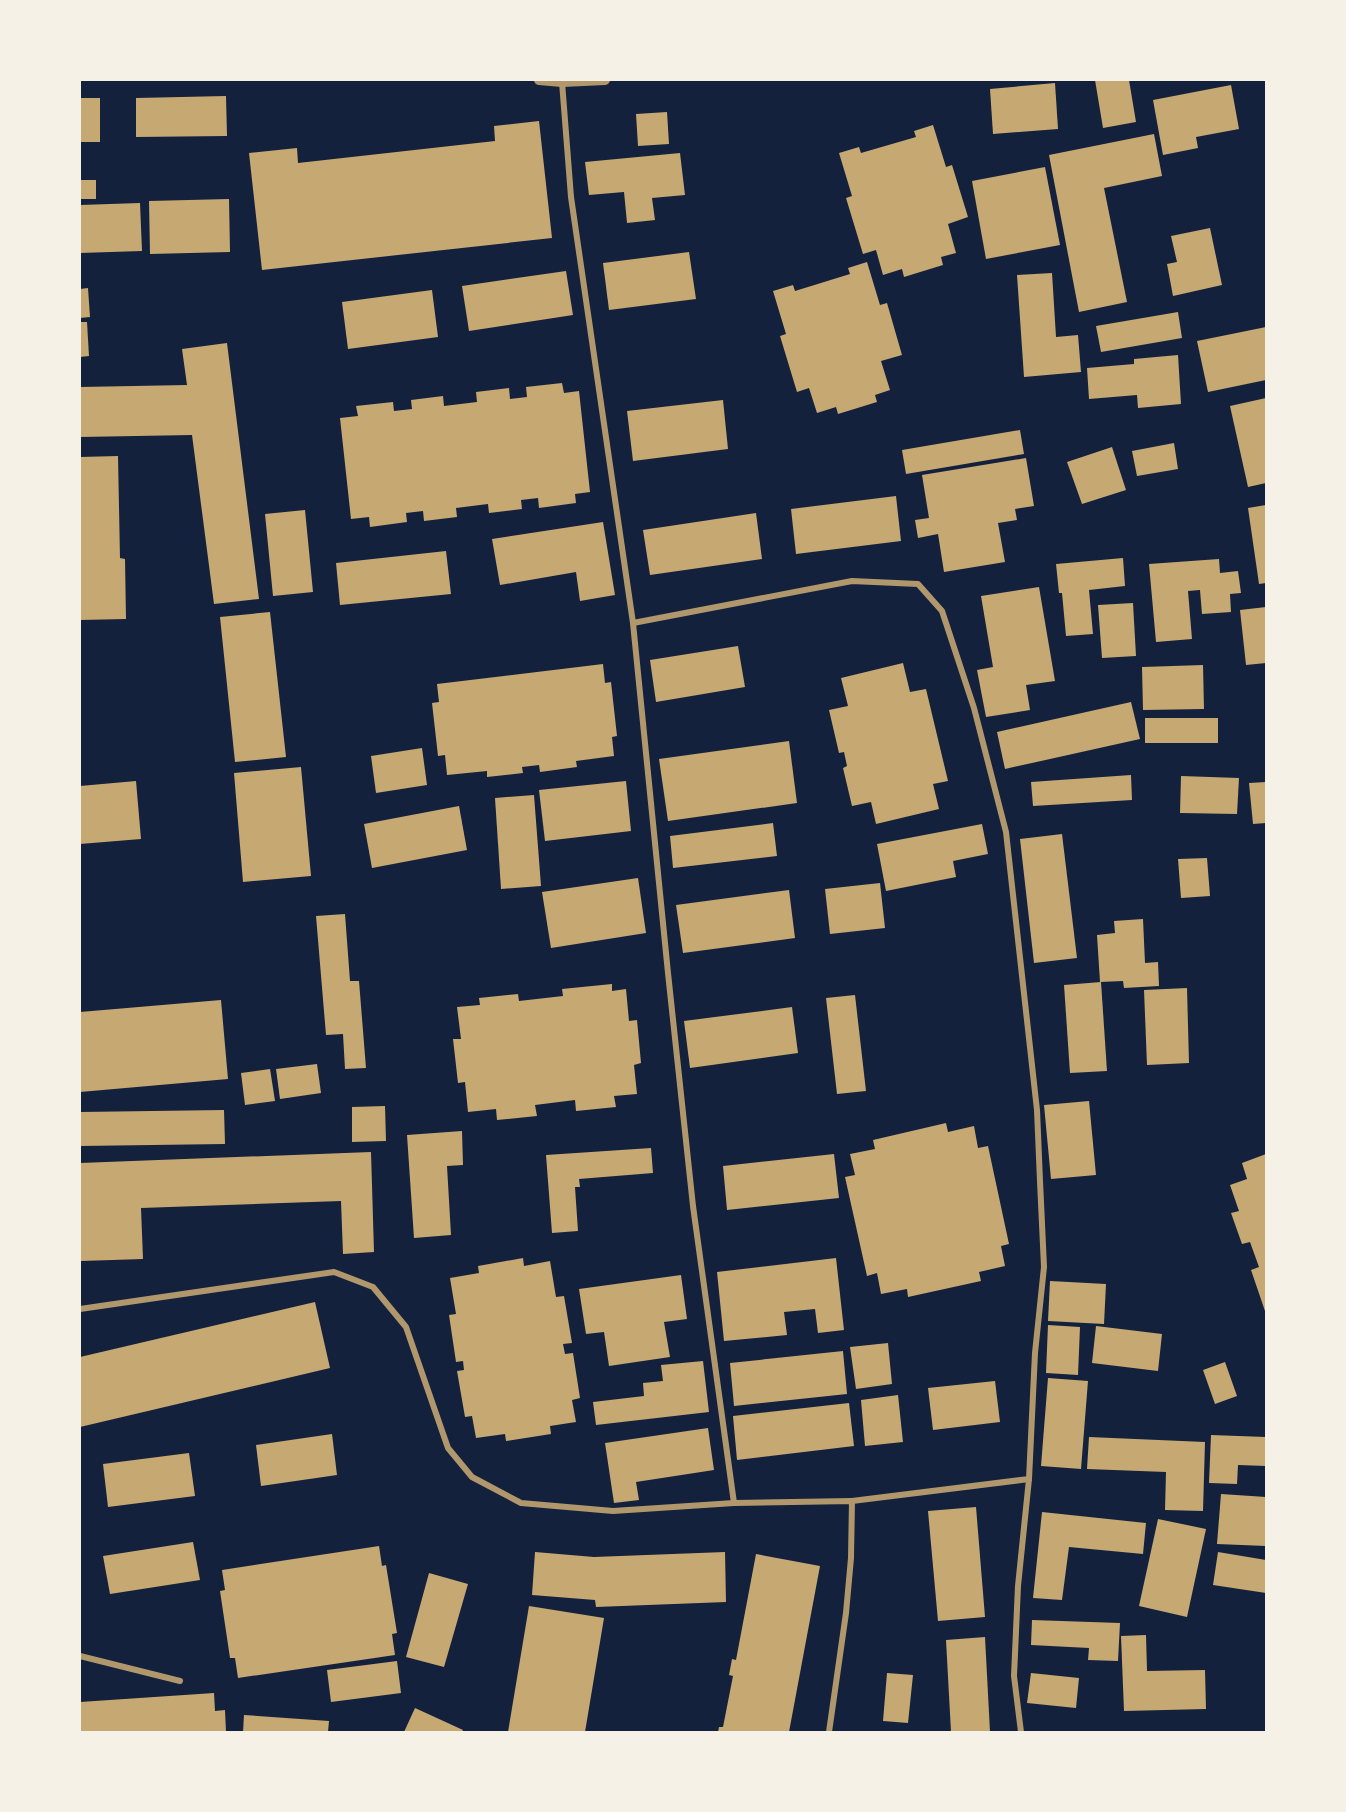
<svg xmlns="http://www.w3.org/2000/svg" width="1346" height="1812" viewBox="0 0 1346 1812" font-family="Overpass,sans-serif">
  <rect width="100%" height="100%" fill="#14213d"/>
  <g fill="#c6a872">
    <polygon points="1095,80 1129,80 1136,122 1103,128"/>
    <polygon points="1055,83 1058,129 993,134 990,89"/>
    <polygon points="1231,85 1239,129 1196,137 1198,148 1163,155 1153,100"/>
    <polygon points="226,96 227,136 136,137 136,98"/>
    <rect x="80" y="98" width="20" height="44"/>
    <polygon points="667,112 669,144 638,146 636,114"/>
    <polygon points="539,121 552,238 262,270 249,153 297,148 298,163 495,141 494,126"/>
    <polygon points="933,125 946,167 952,165 968,217 948,224 956,253 941,257 943,265 904,277 902,269 883,275 876,250 863,254 846,198 852,196 839,153 859,147 861,153 916,137 914,131"/>
    <polygon points="1154,134 1162,176 1104,188 1127,302 1079,312 1049,155"/>
    <polygon points="680,153 685,195 652,198 655,220 627,223 624,192 589,195 585,162"/>
    <polygon points="1045,167 1060,245 986,259 972,181"/>
    <rect x="80" y="180" width="16" height="19"/>
    <polygon points="229,199 230,252 150,254 149,201"/>
    <polygon points="140,203 142,251 80,253 80,205"/>
    <polygon points="1210,228 1222,285 1173,296 1167,264 1177,262 1171,236"/>
    <polygon points="689,252 696,299 609,310 603,263"/>
    <polygon points="867,262 880,305 887,303 902,355 881,361 890,390 875,395 877,402 838,414 836,407 817,413 809,388 797,392 780,336 786,334 773,291 793,285 795,291 850,274 848,268"/>
    <polygon points="566,271 573,315 469,331 462,286"/>
    <polygon points="1052,273 1056,337 1078,335 1081,372 1024,377 1017,275"/>
    <polygon points="88,288 90,317 80,318 80,289"/>
    <polygon points="432,290 438,337 348,349 342,302"/>
    <polygon points="1178,312 1182,338 1101,352 1096,326"/>
    <polygon points="80,322 87,322 89,356 80,357"/>
    <polygon points="1266,327 1266,380 1208,392 1197,341"/>
    <polygon points="227,343 259,599 214,604 192,435 80,437 80,387 187,385 182,349"/>
    <polygon points="1178,355 1181,404 1138,408 1137,395 1089,399 1087,368 1134,364 1134,359"/>
    <polygon points="562,383 564,393 579,391 590,492 575,494 576,503 539,508 538,498 521,500 522,509 489,513 488,504 456,508 457,517 424,521 423,511 406,513 407,522 370,527 369,517 351,519 340,418 358,416 356,406 393,402 394,411 412,409 411,400 443,396 444,406 477,402 476,392 509,388 510,399 527,397 526,387"/>
    <polygon points="1266,398 1266,483 1248,487 1230,406"/>
    <polygon points="723,400 728,449 633,461 627,411"/>
    <polygon points="1020,430 1024,454 906,474 902,450"/>
    <polygon points="1174,443 1178,469 1137,476 1132,451"/>
    <polygon points="1112,447 1126,490 1082,504 1067,462"/>
    <polygon points="118,456 120,558 125,559 126,619 80,620 80,457"/>
    <polygon points="1026,458 1034,506 1015,509 1017,520 998,523 1005,562 944,572 938,534 918,538 915,520 929,518 922,475"/>
    <polygon points="896,496 901,541 796,554 791,509"/>
    <polygon points="1266,505 1266,583 1259,584 1248,508"/>
    <polygon points="305,510 313,592 273,596 265,514"/>
    <polygon points="756,513 762,559 650,575 643,530"/>
    <polygon points="603,522 615,595 580,601 576,572 500,585 492,539"/>
    <polygon points="446,551 451,594 340,605 336,563"/>
    <polygon points="1123,558 1125,586 1089,590 1093,634 1066,636 1062,593 1059,593 1056,564"/>
    <polygon points="1219,559 1220,573 1238,571 1241,593 1230,594 1231,612 1202,614 1200,590 1188,591 1192,639 1156,642 1149,564"/>
    <polygon points="1039,587 1055,681 1026,685 1030,710 986,717 977,670 993,667 981,596"/>
    <polygon points="1133,603 1136,656 1102,658 1098,605"/>
    <polygon points="1266,607 1266,663 1246,665 1240,610"/>
    <polygon points="270,612 286,757 235,762 220,617"/>
    <polygon points="738,646 745,687 656,702 650,660"/>
    <polygon points="903,663 910,692 926,689 948,781 933,784 939,809 876,824 871,802 852,806 843,768 847,766 844,752 839,753 829,710 848,706 841,678"/>
    <polygon points="603,664 605,683 611,682 617,736 612,737 614,756 576,761 577,767 540,772 539,765 522,767 523,773 487,777 487,771 447,775 445,755 438,756 432,703 439,702 437,684"/>
    <polygon points="1203,665 1204,709 1143,710 1142,667"/>
    <polygon points="1131,702 1140,739 1005,769 997,732"/>
    <rect x="1145" y="718" width="73" height="25"/>
    <polygon points="789,741 797,803 668,821 659,759"/>
    <polygon points="422,748 427,785 376,793 371,756"/>
    <polygon points="301,767 311,876 243,882 234,773"/>
    <polygon points="1131,775 1132,800 1033,806 1031,782"/>
    <polygon points="1181,776 1239,778 1237,814 1180,813"/>
    <polygon points="136,781 141,839 80,844 80,786"/>
    <polygon points="626,781 631,831 545,841 539,790"/>
    <polygon points="1266,782 1266,823 1253,824 1249,783"/>
    <polygon points="534,795 541,886 501,889 495,798"/>
    <polygon points="459,806 467,850 372,868 364,824"/>
    <polygon points="773,823 777,856 673,868 670,836"/>
    <polygon points="982,824 988,854 953,861 956,877 886,891 877,844"/>
    <polygon points="1062,834 1077,958 1034,963 1020,839"/>
    <polygon points="1207,858 1210,896 1181,898 1178,859"/>
    <polygon points="638,878 646,933 551,948 542,892"/>
    <polygon points="880,883 885,928 830,934 825,889"/>
    <polygon points="789,890 795,938 683,953 676,905"/>
    <polygon points="345,914 350,981 359,981 366,1068 345,1069 343,1034 326,1035 316,916"/>
    <polygon points="1143,919 1145,963 1158,962 1159,986 1124,988 1123,981 1100,982 1097,935 1115,933 1114,921"/>
    <polygon points="1101,982 1107,1071 1070,1073 1064,985"/>
    <polygon points="612,984 612,991 626,989 629,1021 637,1020 641,1063 634,1065 637,1094 614,1096 616,1107 576,1111 575,1100 535,1105 537,1116 497,1120 496,1109 468,1112 465,1082 458,1083 453,1039 461,1039 457,1007 480,1005 479,998 518,994 519,1001 563,996 562,989"/>
    <polygon points="1187,988 1189,1063 1147,1065 1144,990"/>
    <polygon points="855,995 866,1091 837,1094 826,998"/>
    <polygon points="221,1000 228,1079 80,1092 80,1012"/>
    <polygon points="792,1007 798,1053 690,1068 684,1021"/>
    <polygon points="317,1064 321,1093 280,1099 276,1069"/>
    <polygon points="270,1069 275,1101 245,1105 241,1073"/>
    <polygon points="1089,1101 1096,1175 1051,1179 1044,1105"/>
    <polygon points="385,1106 386,1141 352,1142 352,1107"/>
    <polygon points="224,1110 225,1144 80,1146 80,1112"/>
    <polygon points="946,1123 948,1132 974,1126 978,1148 988,1146 1009,1244 1001,1246 1005,1266 979,1272 981,1281 908,1297 907,1289 881,1294 877,1273 867,1276 845,1177 855,1175 850,1154 875,1149 873,1140"/>
    <polygon points="462,1131 463,1165 447,1166 451,1235 414,1238 407,1135"/>
    <polygon points="651,1148 653,1173 579,1179 580,1187 575,1187 578,1231 552,1233 546,1155"/>
    <polygon points="371,1152 374,1252 343,1254 341,1201 141,1208 143,1259 81,1261 80,1163"/>
    <polygon points="834,1154 839,1198 727,1210 723,1166"/>
    <polygon points="1266,1154 1266,1314 1251,1270 1259,1267 1250,1242 1242,1244 1231,1213 1239,1211 1230,1185 1247,1179 1242,1163"/>
    <polygon points="523,1258 524,1266 550,1261 556,1297 564,1296 572,1343 563,1344 565,1354 573,1353 580,1398 572,1400 576,1422 550,1426 551,1434 506,1441 505,1434 476,1438 472,1416 465,1417 457,1371 464,1370 463,1361 456,1362 449,1315 456,1314 450,1278 479,1273 478,1266"/>
    <polygon points="836,1258 844,1330 818,1333 815,1309 784,1312 787,1335 724,1341 717,1272"/>
    <polygon points="681,1275 687,1319 664,1322 670,1357 609,1366 604,1332 586,1334 579,1289"/>
    <polygon points="1050,1281 1106,1284 1104,1324 1048,1321"/>
    <polygon points="315,1302 330,1368 80,1427 80,1357"/>
    <polygon points="1048,1325 1080,1327 1078,1375 1046,1373"/>
    <polygon points="1096,1326 1162,1334 1158,1371 1092,1363"/>
    <polygon points="888,1343 892,1384 856,1389 850,1347"/>
    <polygon points="843,1351 847,1394 734,1406 730,1363"/>
    <polygon points="703,1361 709,1412 596,1425 593,1402 644,1396 643,1383 663,1381 661,1365"/>
    <polygon points="1225,1362 1237,1396 1215,1404 1203,1370"/>
    <polygon points="1048,1378 1088,1381 1081,1469 1041,1466"/>
    <polygon points="995,1381 1000,1422 933,1430 928,1388"/>
    <polygon points="898,1395 903,1442 865,1446 861,1400"/>
    <polygon points="849,1403 854,1446 737,1460 733,1416"/>
    <polygon points="708,1428 714,1470 636,1482 639,1500 614,1503 605,1443"/>
    <polygon points="332,1434 337,1475 261,1486 256,1445"/>
    <polygon points="1211,1435 1266,1437 1266,1466 1238,1465 1237,1484 1209,1483"/>
    <polygon points="1089,1437 1205,1442 1203,1511 1165,1510 1166,1472 1087,1469"/>
    <polygon points="189,1453 195,1496 108,1507 103,1464"/>
    <polygon points="1221,1494 1266,1497 1266,1546 1217,1544"/>
    <polygon points="976,1507 985,1617 938,1621 928,1511"/>
    <polygon points="1042,1512 1146,1523 1143,1554 1069,1547 1062,1600 1033,1598"/>
    <polygon points="1158,1519 1206,1529 1187,1617 1139,1606"/>
    <polygon points="193,1542 200,1580 110,1594 103,1556"/>
    <polygon points="379,1546 382,1566 386,1565 397,1633 392,1634 395,1655 238,1678 235,1658 230,1658 220,1591 225,1590 222,1570"/>
    <polygon points="535,1552 594,1557 725,1552 726,1602 596,1607 595,1600 532,1595"/>
    <polygon points="1218,1552 1266,1560 1266,1593 1213,1585"/>
    <polygon points="756,1554 820,1566 789,1732 718,1732 719,1727 723,1727 733,1676 729,1675 732,1659 736,1660"/>
    <polygon points="429,1573 468,1584 444,1667 406,1657"/>
    <polygon points="529,1606 604,1618 585,1732 508,1732"/>
    <polygon points="1032,1620 1120,1623 1118,1661 1088,1660 1089,1648 1031,1645"/>
    <polygon points="1146,1635 1147,1671 1205,1670 1206,1709 1124,1711 1121,1636"/>
    <polygon points="985,1637 990,1732 951,1732 946,1640"/>
    <polygon points="397,1661 401,1693 331,1702 327,1670"/>
    <polygon points="887,1673 913,1675 908,1723 883,1721"/>
    <polygon points="1031,1673 1079,1678 1076,1708 1027,1703"/>
    <polygon points="214,1693 215,1711 225,1710 226,1732 80,1732 80,1702"/>
    <polygon points="415,1708 463,1730 462,1732 404,1732"/>
    <polygon points="244,1715 329,1721 328,1732 243,1732"/>
  </g>
  <g fill="none" stroke-linecap="round" stroke-linejoin="round">
    <g stroke="#b1986c" stroke-width="6">
      <polyline points="562,82 571,197 633,623 668,973 693,1206 734,1503"/>
      <polyline points="633,623 852,581 918,584 942,611 974,708 1006,832 1037,1110 1040,1181 1044,1267 1035,1353 1029,1479 852,1501"/>
      <polyline points="80,1309 334,1272 373,1287 406,1327 448,1448 472,1477 521,1503 613,1511 734,1503 852,1501 851,1558 846,1613 829,1732"/>
      <polyline points="80,1656 180,1681"/>
      <polyline points="1021,1732 1014,1676 1018,1586 1029,1479"/>
    </g>
    <polyline stroke="#b1986c" stroke-width="10" points="539,80 562,82 605,80"/>
  </g>
  <rect width="1346" height="1812" fill="none" stroke="#f6f1e7" stroke-width="162"/>
</svg>
